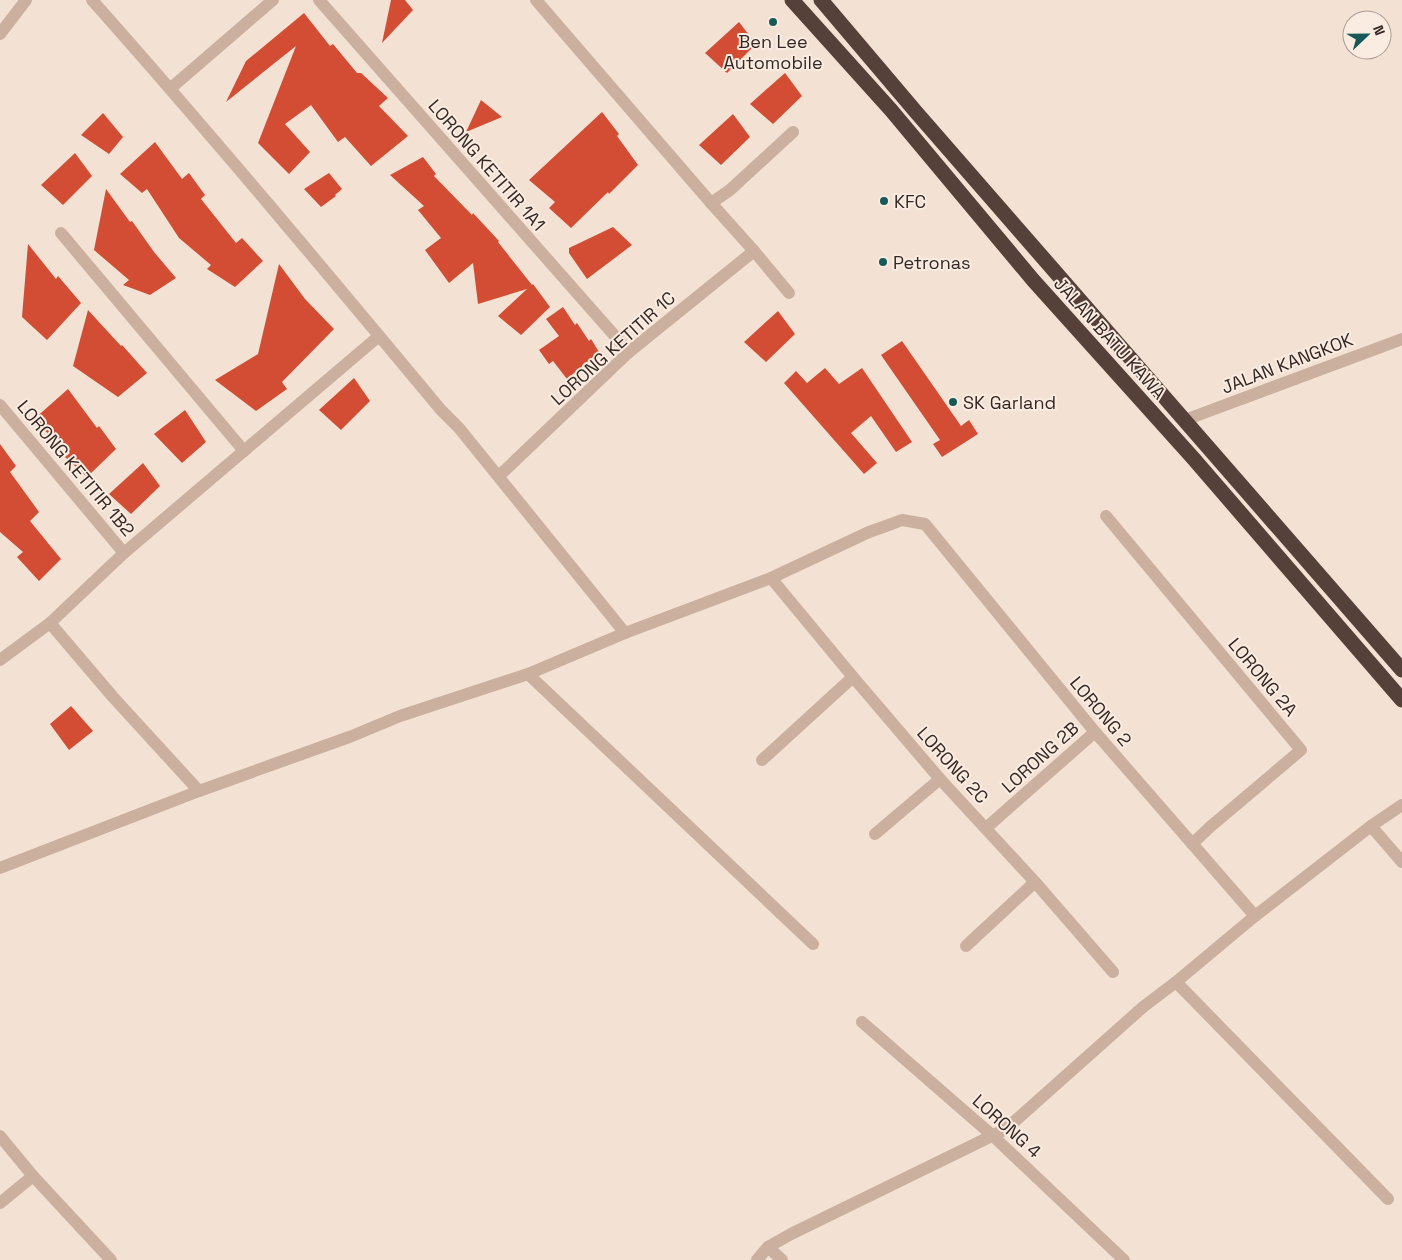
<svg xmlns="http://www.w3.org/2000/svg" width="1402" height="1260" viewBox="0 0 1402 1260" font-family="'Space Grotesk',sans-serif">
  <rect width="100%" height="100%" fill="#f3e2d4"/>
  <g fill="#d24d33">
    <polygon points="391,0 405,0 413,10 382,43"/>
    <polygon points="304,13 330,46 333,44 357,73 361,73 388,98 379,106 408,136 371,166 345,137 338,142 311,105 285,124 310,152 289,174 258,143 296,46 226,102 246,61"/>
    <polygon points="739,22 756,44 727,73 705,53"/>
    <polygon points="785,73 802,96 773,124 750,104"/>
    <polygon points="481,100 502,117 466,132"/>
    <polygon points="602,112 619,134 617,136 638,165 609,194 608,192 571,228 549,208 555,202 529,180"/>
    <polygon points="103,113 123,137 109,154 81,135"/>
    <polygon points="733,114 750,137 721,165 699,145"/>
    <polygon points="155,142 182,179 189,173 205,195 201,199 236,243 242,238 263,261 235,287 207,269 211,265 179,238 147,189 142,193 120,174"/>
    <polygon points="75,153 92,176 63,205 41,185"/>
    <polygon points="423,157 436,174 434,176 472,215 473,213 499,241 498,242 532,285 533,284 550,307 521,335 498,316 527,289 478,304 473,263 449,283 425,250 441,238 418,210 424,206 390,175"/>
    <polygon points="329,173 342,189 335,195 336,196 321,207 304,189"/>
    <polygon points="106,189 130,222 132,221 154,252 176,278 150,295 123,285 129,280 94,250"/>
    <polygon points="613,227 632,245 587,279 569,253 569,248"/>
    <polygon points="28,244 56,279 58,276 81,303 47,340 22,317"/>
    <polygon points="279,264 305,299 334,329 282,382 287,389 256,411 215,380 258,354"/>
    <polygon points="563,307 575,325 577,323 589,341 591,339 599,352 567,379 553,361 549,364 539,350 559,336 546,319"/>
    <polygon points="88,310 121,346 122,345 147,373 118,397 73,366"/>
    <polygon points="778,311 795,334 766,362 744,342"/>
    <polygon points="902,341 961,426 969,420 978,434 942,457 933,444 940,440 881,355"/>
    <polygon points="825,368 839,384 862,368 912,442 896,452 871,416 851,433 877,463 864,474 784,383 796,371 807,383"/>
    <polygon points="354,378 370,401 341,430 319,410"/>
    <polygon points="68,389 97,428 99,426 116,449 87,477 65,457 70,453 33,420"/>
    <polygon points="185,410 206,442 182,463 154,434"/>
    <polygon points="0,444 16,466 10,472 39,512 30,521 61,559 39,581 17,557 23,552 0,532"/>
    <polygon points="143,463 160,486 131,514 109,494"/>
    <polygon points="71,706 93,731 69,750 50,724"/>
  </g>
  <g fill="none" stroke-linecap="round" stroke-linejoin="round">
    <g stroke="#cbb09f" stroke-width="12">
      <path d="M92,0C211,134 326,272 441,410L459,428L625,633"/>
      <polyline points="319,0 629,352"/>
      <polyline points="536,0 711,203 754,251 789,293"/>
      <polyline points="0,34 26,0"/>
      <polyline points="171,88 273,0"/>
      <polyline points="711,203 730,190 793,132"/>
      <polyline points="61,233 244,451"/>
      <polyline points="0,405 124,553"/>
      <polyline points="1185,420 1402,339"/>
      <polyline points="499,476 629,352 754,251"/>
      <polyline points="1106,516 1301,750 1210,827 1192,844"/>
      <polyline points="771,578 853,677 940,779 1035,882 1113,972"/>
      <polyline points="50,623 113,697 199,791"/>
      <polyline points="0,660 50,623 124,553 379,336"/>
      <polyline points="528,674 813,944"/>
      <polyline points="762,760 853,677"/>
      <polyline points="1371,826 1402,862"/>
      <polyline points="986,828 1095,732"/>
      <polyline points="875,834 940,779"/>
      <polyline points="0,868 199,791 352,736 400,716 528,674 625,633 771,578 869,532 886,526 902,520 925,524 1095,732 1255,916"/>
      <polyline points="966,946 1035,882"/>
      <polyline points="1176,982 1388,1199"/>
      <polyline points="862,1022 993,1136 1124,1260"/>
      <polyline points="0,1136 33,1176 111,1260"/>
      <polyline points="0,1203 33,1176"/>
      <polyline points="757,1260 768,1247"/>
      <polyline points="782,1260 768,1247 791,1234 1006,1129 1143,1007 1176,982 1255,916 1371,826 1402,805"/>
    </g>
    <g stroke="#56403a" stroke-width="15">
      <polyline points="792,0 891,110 1033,280 1193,458 1402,700"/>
      <polyline points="821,0 916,112 1402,670"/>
    </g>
  </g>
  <g fill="#165958" stroke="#faece0" stroke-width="2">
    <circle cx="773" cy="22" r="5"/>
    <circle cx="884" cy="201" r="5"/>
    <circle cx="883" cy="262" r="5"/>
    <circle cx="953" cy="402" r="5"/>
  </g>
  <g text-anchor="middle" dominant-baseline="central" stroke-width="4" stroke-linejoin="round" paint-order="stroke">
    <g font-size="18" fill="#342724" stroke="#faece0" text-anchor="start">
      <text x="773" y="41" text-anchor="middle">Ben Lee<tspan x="773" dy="21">Automobile</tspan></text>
      <text x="894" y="201">KFC</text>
      <text x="893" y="262">Petronas</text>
      <text x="963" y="402">SK Garland</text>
    </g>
    <g font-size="18" fill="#342724" stroke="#faece0">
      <text transform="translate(487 165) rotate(49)">LORONG KETITIR 1A1</text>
      <text transform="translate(1110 338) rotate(48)">JALAN BATU KAWA</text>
      <text transform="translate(613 348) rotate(-42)">LORONG KETITIR 1C</text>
      <text transform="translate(1287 363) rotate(-21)">JALAN KANGKOK</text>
      <text transform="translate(76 468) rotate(50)">LORONG KETITIR 1B2</text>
      <text transform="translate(1263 677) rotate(50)">LORONG 2A</text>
      <text transform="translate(1101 711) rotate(50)">LORONG 2</text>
      <text transform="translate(1040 757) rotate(-42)">LORONG 2B</text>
      <text transform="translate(953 765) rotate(48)">LORONG 2C</text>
      <text transform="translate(1007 1126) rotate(42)">LORONG 4</text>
    </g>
  </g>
  <g transform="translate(1367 35) rotate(68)"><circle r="24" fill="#faece0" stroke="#ab9d95"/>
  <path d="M0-4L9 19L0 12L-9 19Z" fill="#165958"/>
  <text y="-8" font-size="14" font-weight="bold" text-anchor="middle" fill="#342724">N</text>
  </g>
</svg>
